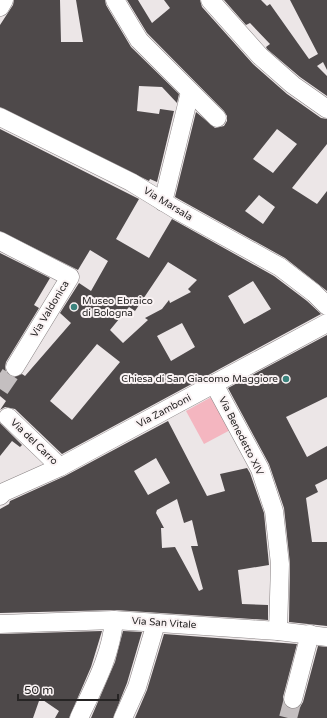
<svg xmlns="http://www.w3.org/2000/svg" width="327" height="718" viewBox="0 0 327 718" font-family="'Varela Round',sans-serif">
  <rect width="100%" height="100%" fill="#ece6e7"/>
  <polygon fill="#f4b6c0" points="215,395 234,428 204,444 186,411"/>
  <g fill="#4e494a" fill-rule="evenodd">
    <polygon points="14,0 60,0 61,42 83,42 76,0 105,0 106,5 131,47 179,94 177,103 162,87 139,86 137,111 159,114 160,109 174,111 157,182 150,179 149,181 0,107 0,25 13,5"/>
    <path d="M127,0H138L152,23L170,8L164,0H200L202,7L253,64L287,94L321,118L327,119V144L292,188L317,204L327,191V291L285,258L175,197L196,112L215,128L224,126L227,121V116L224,111L147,33ZM277,129L297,144L273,173L253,159ZM259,195L275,207L263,224L245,211Z"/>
    <polygon points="224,0 261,0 267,6 270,4 309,59 318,54 290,0 327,0 327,70 323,62 317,66 327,76 327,96 300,77 267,49 266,47 270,44 250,23 246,25"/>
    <path d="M0,129L139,199L116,239L149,258L172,219L274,276L307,301L321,314L62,454L15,409L5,407L0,410L6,401L0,396V253L50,278L34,305L39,308L6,362L5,367L6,372L14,377L22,374L25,376L71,323L60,313L79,283L91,291L108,261L90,250L78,270L0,231ZM168,262L197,280L188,289L191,292L170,303L169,300L162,309L145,318L148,320L123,343L110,330L129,307L135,311ZM253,281L271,309L244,324L228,296ZM182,323L195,347L171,361L157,336ZM97,344L120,362L72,420L50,401Z"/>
    <polygon points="327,335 327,397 286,417 307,457 327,446 327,479 315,485 318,492 306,498 312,542 327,542 327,626 289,622 290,564 284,508 269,464 228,388"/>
    <path d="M168,421L207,496L225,491L220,474L247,468L250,473L264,513L269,565L238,570L242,604L268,605V620L115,610L0,613V509L9,504L10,501L65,476ZM156,458L170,483L148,495L134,471ZM177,499L184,523L192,520L198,546H191L203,589L199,591L175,547L162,548L161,528H164L156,513L157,510Z"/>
    <polygon points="0,423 22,445 20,447 12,441 0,456"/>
    <polygon points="102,631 91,667 69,718 55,718 59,711 40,698 33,718 0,718 0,634"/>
    <polygon points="123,631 142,632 127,683 113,718 91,718 115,662"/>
    <polygon points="164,634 297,644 283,697 285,706 291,709 300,707 303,702 318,646 327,647 327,718 135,718 147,690"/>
  </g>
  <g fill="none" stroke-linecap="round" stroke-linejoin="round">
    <g stroke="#c4bfc0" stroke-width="18" stroke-dasharray="18 9" stroke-linecap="butt">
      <polyline points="0,389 15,367"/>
      <polyline points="288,718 293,699"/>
    </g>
    <defs>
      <g id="minor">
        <polyline points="115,0 139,40 217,118"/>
        <polyline points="210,0 260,56 293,85 327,109"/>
        <polyline points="0,7 4,0"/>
        <polyline points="0,117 131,182 175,209 280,267 314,293 327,306"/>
        <polyline points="163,202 190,92"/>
        <polyline points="0,241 70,277 15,367"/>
        <polyline points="214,384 260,469 274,511 280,564 278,631"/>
        <polyline points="8,417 60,467"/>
        <polyline points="0,496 4,492 60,467 327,323"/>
        <polyline points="0,624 114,620 278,631 327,637"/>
        <polyline points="293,699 310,634"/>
        <path d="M79,718C94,686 111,656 114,620"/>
        <polyline points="123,718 137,687 156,623"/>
      </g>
    </defs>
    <use href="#minor" stroke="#898384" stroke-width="19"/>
    <use href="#minor" stroke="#fff" stroke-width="18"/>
  </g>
  <g fill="#3b837d" stroke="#faf3f4" stroke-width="1.5">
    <circle cx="74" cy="307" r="4"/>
    <circle cx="286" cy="379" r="4"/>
  </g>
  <g text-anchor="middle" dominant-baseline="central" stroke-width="4" stroke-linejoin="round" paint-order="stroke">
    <g font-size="10" fill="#262424" stroke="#faf3f4">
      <text transform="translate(168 204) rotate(31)">Via Marsala</text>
      <text transform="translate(50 309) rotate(-59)">Via Valdonica</text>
      <text transform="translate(164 411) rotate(-28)">Via Zamboni</text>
      <text transform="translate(241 436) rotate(63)">Via Benedetto XIV</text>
      <text transform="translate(34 442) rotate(44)">Via del Carro</text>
      <text transform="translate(164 623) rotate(4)">Via San Vitale</text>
    </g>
    <g font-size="10" fill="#262424" stroke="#faf3f4" text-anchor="start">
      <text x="82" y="301">Museo Ebraico<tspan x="82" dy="12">di Bologna</tspan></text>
      <text x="278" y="379" text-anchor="end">Chiesa di San Giacomo Maggiore</text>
    </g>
  </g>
  <path d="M18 694v6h100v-6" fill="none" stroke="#262424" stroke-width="2"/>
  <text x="24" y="694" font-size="12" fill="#262424" stroke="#faf3f4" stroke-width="3" paint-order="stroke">50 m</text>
</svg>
